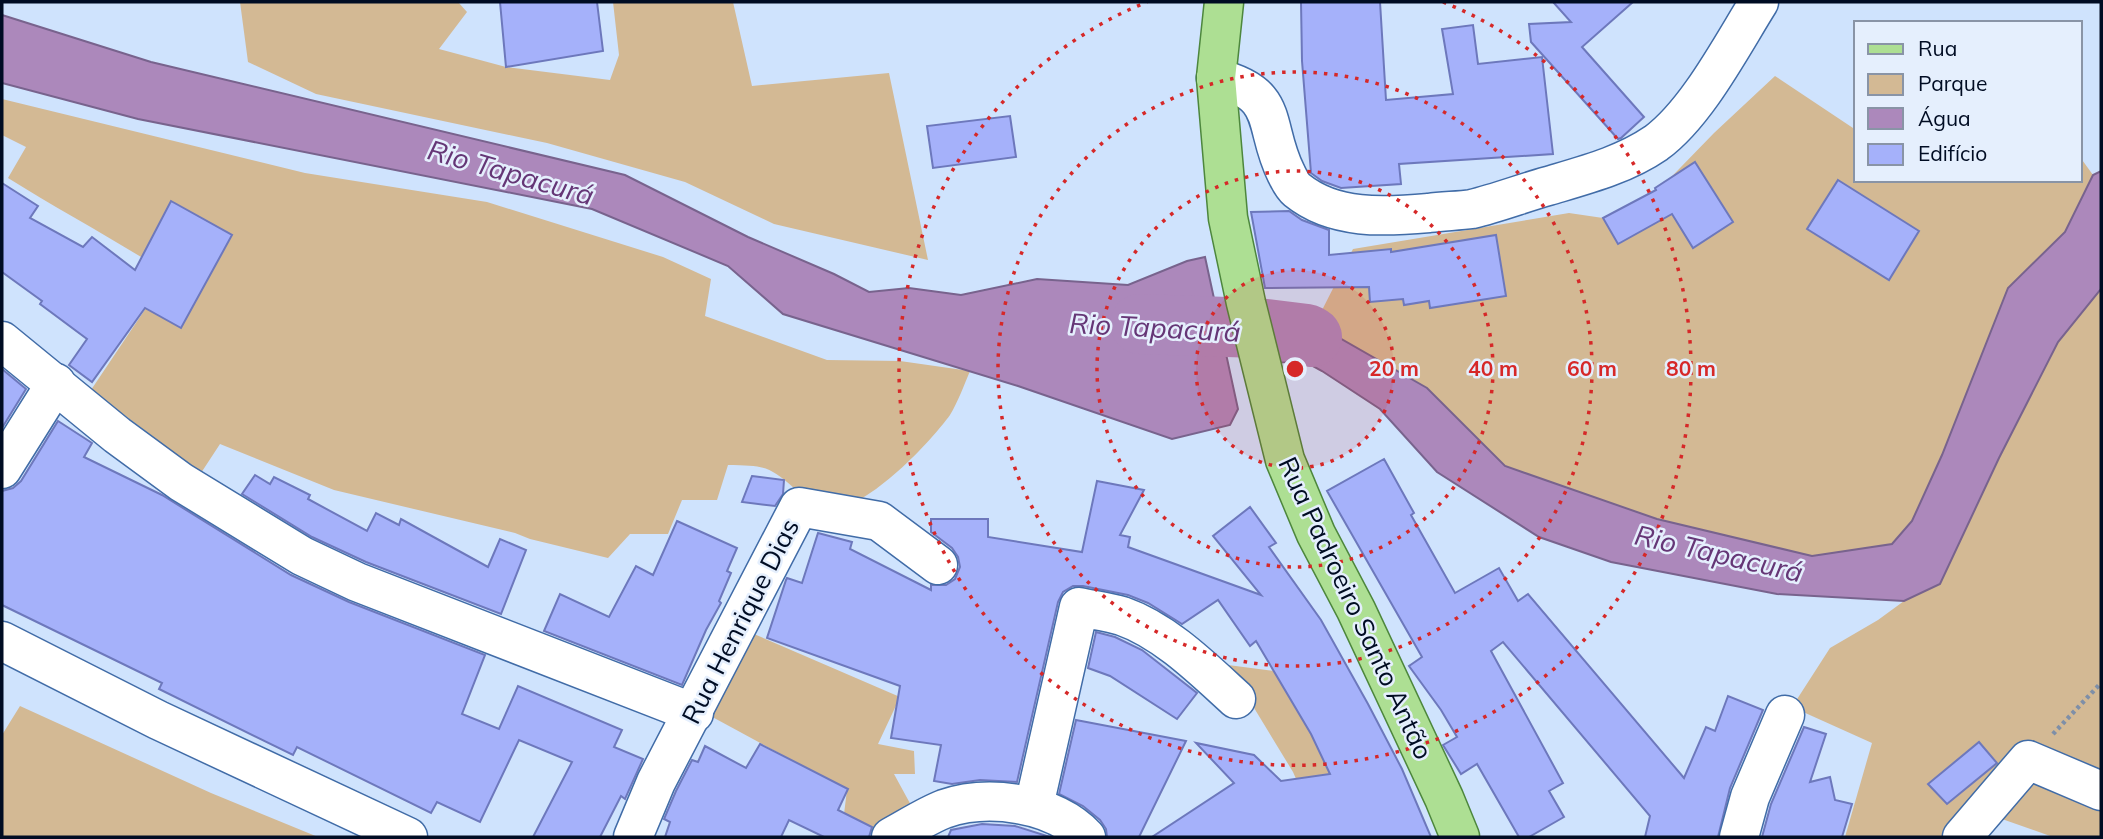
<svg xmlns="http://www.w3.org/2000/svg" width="2103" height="839" viewBox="0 0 2103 839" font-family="Mulish,sans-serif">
  <rect width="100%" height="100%" fill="#cfe3fd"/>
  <g fill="#d3b994">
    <polygon points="240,2 458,2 467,12 439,49 506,67 610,80 619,55 613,2 733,2 752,86 889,73 928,260 774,224 685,182 547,143 316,94 248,62"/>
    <polygon points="1775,76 1856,130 1856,180 2080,180 2080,157 2093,175 2065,232 2008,289 1942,455 1912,522 1892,544 1812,556 1657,519 1505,466 1427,388 1315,324 1353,249 1569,213 1603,218 1646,203 1714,133"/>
    <path d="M2,99L305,173L487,202L663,257L711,279L705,316L827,360L900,361L970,371C964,385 958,402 950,415C930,443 852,527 815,507C808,503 802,495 795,489C768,465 764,466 728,465L717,500H682L668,534H630L608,558L530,539L515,533L334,490L220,444L201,473L91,390L154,296L171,276C118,241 62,212 8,178L26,147L2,135Z"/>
    <polygon points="2101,286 2101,837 2053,837 1982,812 1961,837 1845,837 1872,743 1792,707 1830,648 1878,620 1904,601 1940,584 1999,458 2058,342"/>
    <polygon points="747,631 900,697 878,744 914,751 915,774 894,774 912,807 871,835 865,824 844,814 847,790 705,713"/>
    <polygon points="1228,665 1274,671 1316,743 1359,837 1322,837 1293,772"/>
    <polygon points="20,706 211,793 318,837 2,837 2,735"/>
  </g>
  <g fill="#ac88bb" stroke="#78638d" stroke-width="2">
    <polygon points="2,15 151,62 625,175 748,237 834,274 869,292 909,288 961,295 1037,279 1128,285 1187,261 1205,257 1238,409 1230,425 1172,439 1018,386 783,314 728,266 592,209 138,119 2,83"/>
    <polygon points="2101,171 2101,289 2058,342 1999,458 1940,584 1904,601 1777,594 1611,562 1539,537 1437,472 1380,409 1322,371 1302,360 1278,363 1266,313 1315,324 1427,388 1505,466 1657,519 1812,556 1892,544 1912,521 1942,455 2008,288 2065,232 2093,175"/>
  </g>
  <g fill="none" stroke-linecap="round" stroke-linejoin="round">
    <polyline stroke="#ac88bb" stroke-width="60" points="1140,324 1257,328 1307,334 1312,337"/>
  </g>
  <g fill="#a5b1fa" stroke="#6d78bc" stroke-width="2">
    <polygon points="500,2 597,2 603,51 506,67"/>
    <polygon points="1301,2 1380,2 1386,100 1453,94 1442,29 1473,25 1478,64 1542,57 1553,154 1399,164 1401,184 1341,188 1322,181 1311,173 1302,61"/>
    <polygon points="1553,2 1633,2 1582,47 1644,117 1621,138 1618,139 1531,42 1529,24 1571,22"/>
    <polygon points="1010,116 1016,157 933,168 927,126"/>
    <polygon points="1695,162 1733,222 1693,248 1672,214 1618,244 1603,218 1656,190 1655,188"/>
    <polygon points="1838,180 1919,231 1889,280 1807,229"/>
    <polygon points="2,183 38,206 30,218 83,247 92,237 135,270 171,201 232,235 181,328 145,308 92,382 69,365 87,339 40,304 42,301 2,272"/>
    <polygon points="1289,211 1302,220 1329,230 1329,255 1391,249 1391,252 1496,235 1506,296 1430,308 1429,301 1404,305 1403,299 1370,302 1369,287 1265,288 1251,212"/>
    <polygon points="2,369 26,389 2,428"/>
    <polygon points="58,421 92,443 84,457 162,495 291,575 349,602 485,655 462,714 499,729 518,686 622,730 614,747 643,759 625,799 621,796 600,837 533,837 572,762 519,740 480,822 437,802 431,813 297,747 293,755 159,689 162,683 2,605 2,491 13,488 21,481"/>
    <polygon points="1384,459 1414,513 1411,515 1455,593 1499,568 1518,601 1528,594 1684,778 1706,727 1715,731 1728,696 1763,710 1730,788 1718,837 1645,837 1650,816 1503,642 1491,651 1563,783 1549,791 1564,817 1529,837 1519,837 1477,764 1461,774 1443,745 1457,737 1441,710 1409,666 1422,657 1327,491"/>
    <polygon points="255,475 270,484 274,477 310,495 308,499 367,531 376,513 399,525 401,519 488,567 500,539 526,550 501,614 366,562 312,537 242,494"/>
    <polygon points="752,476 784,480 783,494 775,506 742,502"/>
    <polygon points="1097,481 1144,490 1120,535 1130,537 1128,547 1261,595 1213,536 1250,507 1276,543 1269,547 1321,620 1368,704 1402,769 1431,837 1152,837 1234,783 1196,743 1254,755 1281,781 1330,774 1311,734 1256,641 1250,646 1218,600 1182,624 1148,603 1128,595 1083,586 1073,586 1063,592 1058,602 1017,782 980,780 952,784 934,781 941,745 891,738 900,686 767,638 786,580 787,578 802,583 818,533 852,542 850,549 931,590 931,585 946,585 955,579 960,567 958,557 952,548 931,532 931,519 988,519 988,537 1082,552"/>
    <polygon points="677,521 737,548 727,571 731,573 719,601 721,603 706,630 682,685 544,631 560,594 609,617 636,566 653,575"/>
    <polygon points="1096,632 1115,637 1142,650 1197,693 1177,719 1110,676 1088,668"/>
    <polygon points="1076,720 1186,741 1139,837 1107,837 1106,829 1100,820 1083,806 1059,794"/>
    <polygon points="1804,727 1826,734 1810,782 1830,777 1835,800 1852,804 1842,837 1762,837 1771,804"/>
    <polygon points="1979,742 1997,763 1947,804 1928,784"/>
    <polygon points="760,744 848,789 838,810 872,827 869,837 824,837 789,820 781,837 665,837 670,822 664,819 676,791 692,760 698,762 705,746 746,768"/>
    <polygon points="982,824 1015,826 1050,837 948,837 951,830"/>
  </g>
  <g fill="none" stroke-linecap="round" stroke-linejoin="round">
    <defs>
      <g id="minor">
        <path d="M1216,78C1282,94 1262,125 1286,173C1289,179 1292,186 1297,190C1334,220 1384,217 1429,213C1443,211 1458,211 1472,209C1497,203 1523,193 1548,186C1585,175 1624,165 1656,143C1697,113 1732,45 1759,2"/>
        <polyline points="2,341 117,435 181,482 302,556 357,582 694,713"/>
        <polyline points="2,469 56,383"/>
        <polyline points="2,641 158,720 408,837"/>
        <path d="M1034,806L1079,607C1093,610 1108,612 1122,616C1165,631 1203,669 1236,699"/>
        <polyline points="633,837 656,782 799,507 879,521 938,565"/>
        <path d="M891,837C908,828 926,816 944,809C988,794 1053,802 1086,837"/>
        <polyline points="1739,837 1750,797 1785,715"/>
        <polyline points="1962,837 2028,760 2101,791"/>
      </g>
      <polyline id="major" points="1224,2 1216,78 1228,218 1246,303 1285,460 1316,534 1356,610 1444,798 1460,837"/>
    </defs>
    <use href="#minor" stroke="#416ca7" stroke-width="41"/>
    <use href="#major" stroke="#4d873d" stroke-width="41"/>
    <polyline stroke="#7e8fa8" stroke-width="4.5" stroke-dasharray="3.5 3.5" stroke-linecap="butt" points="2053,734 2101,683"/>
    <use href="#minor" stroke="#fff" stroke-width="38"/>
    <use href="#major" stroke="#addf93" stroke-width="38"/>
  </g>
  <circle cx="1295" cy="369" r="99" fill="#d62828" fill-opacity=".12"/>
  <g fill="none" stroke="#d62828" stroke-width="3.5" stroke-dasharray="3.5 7">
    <circle cx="1295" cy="369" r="99"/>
    <circle cx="1295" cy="369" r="198"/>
    <circle cx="1295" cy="369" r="297"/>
    <path d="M1443 2A396 396 0 1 1 1147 2"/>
  </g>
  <g text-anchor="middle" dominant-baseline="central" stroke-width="5" stroke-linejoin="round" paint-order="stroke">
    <g font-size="26" fill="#000c23" stroke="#e5effd">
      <text transform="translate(1356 608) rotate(65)">Rua Padroeiro Santo Antão</text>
      <text transform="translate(740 621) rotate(-63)">Rua Henrique Dias</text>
    </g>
    <g font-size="28" font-style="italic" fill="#653676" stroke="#e5effd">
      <text transform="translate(511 172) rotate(16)">Rio Tapacurá</text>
      <text transform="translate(1155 327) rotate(3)">Rio Tapacurá</text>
      <text transform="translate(1719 553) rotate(13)">Rio Tapacurá</text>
    </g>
  </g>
  <circle cx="1295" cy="369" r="10" fill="#d62828" stroke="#e5effd" stroke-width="3.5"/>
  <g font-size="21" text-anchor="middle" font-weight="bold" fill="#d62828" stroke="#e5effd" stroke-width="5" stroke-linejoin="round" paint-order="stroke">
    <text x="1394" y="376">20 m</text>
    <text x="1493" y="376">40 m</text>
    <text x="1592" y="376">60 m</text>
    <text x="1691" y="376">80 m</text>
  </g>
  <rect width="2103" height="839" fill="none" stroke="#000c23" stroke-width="7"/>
  <rect x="1854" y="21" width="228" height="161" fill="#e5effd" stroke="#8994a6" stroke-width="2"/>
  <rect x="1868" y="44" width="35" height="10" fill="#addf93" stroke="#8994a6" stroke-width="2"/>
  <text x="1918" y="56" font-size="21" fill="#000c23">Rua</text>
  <rect x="1868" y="74" width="35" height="21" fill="#d3b994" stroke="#8994a6" stroke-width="2"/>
  <text x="1918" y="91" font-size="21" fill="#000c23">Parque</text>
  <rect x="1868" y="108" width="35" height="21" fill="#ac88bb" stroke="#8994a6" stroke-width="2"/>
  <text x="1918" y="126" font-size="21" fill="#000c23">Água</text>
  <rect x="1868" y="144" width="35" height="21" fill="#a5b1fa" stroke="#8994a6" stroke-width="2"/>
  <text x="1918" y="161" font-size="21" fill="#000c23">Edifício</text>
</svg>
